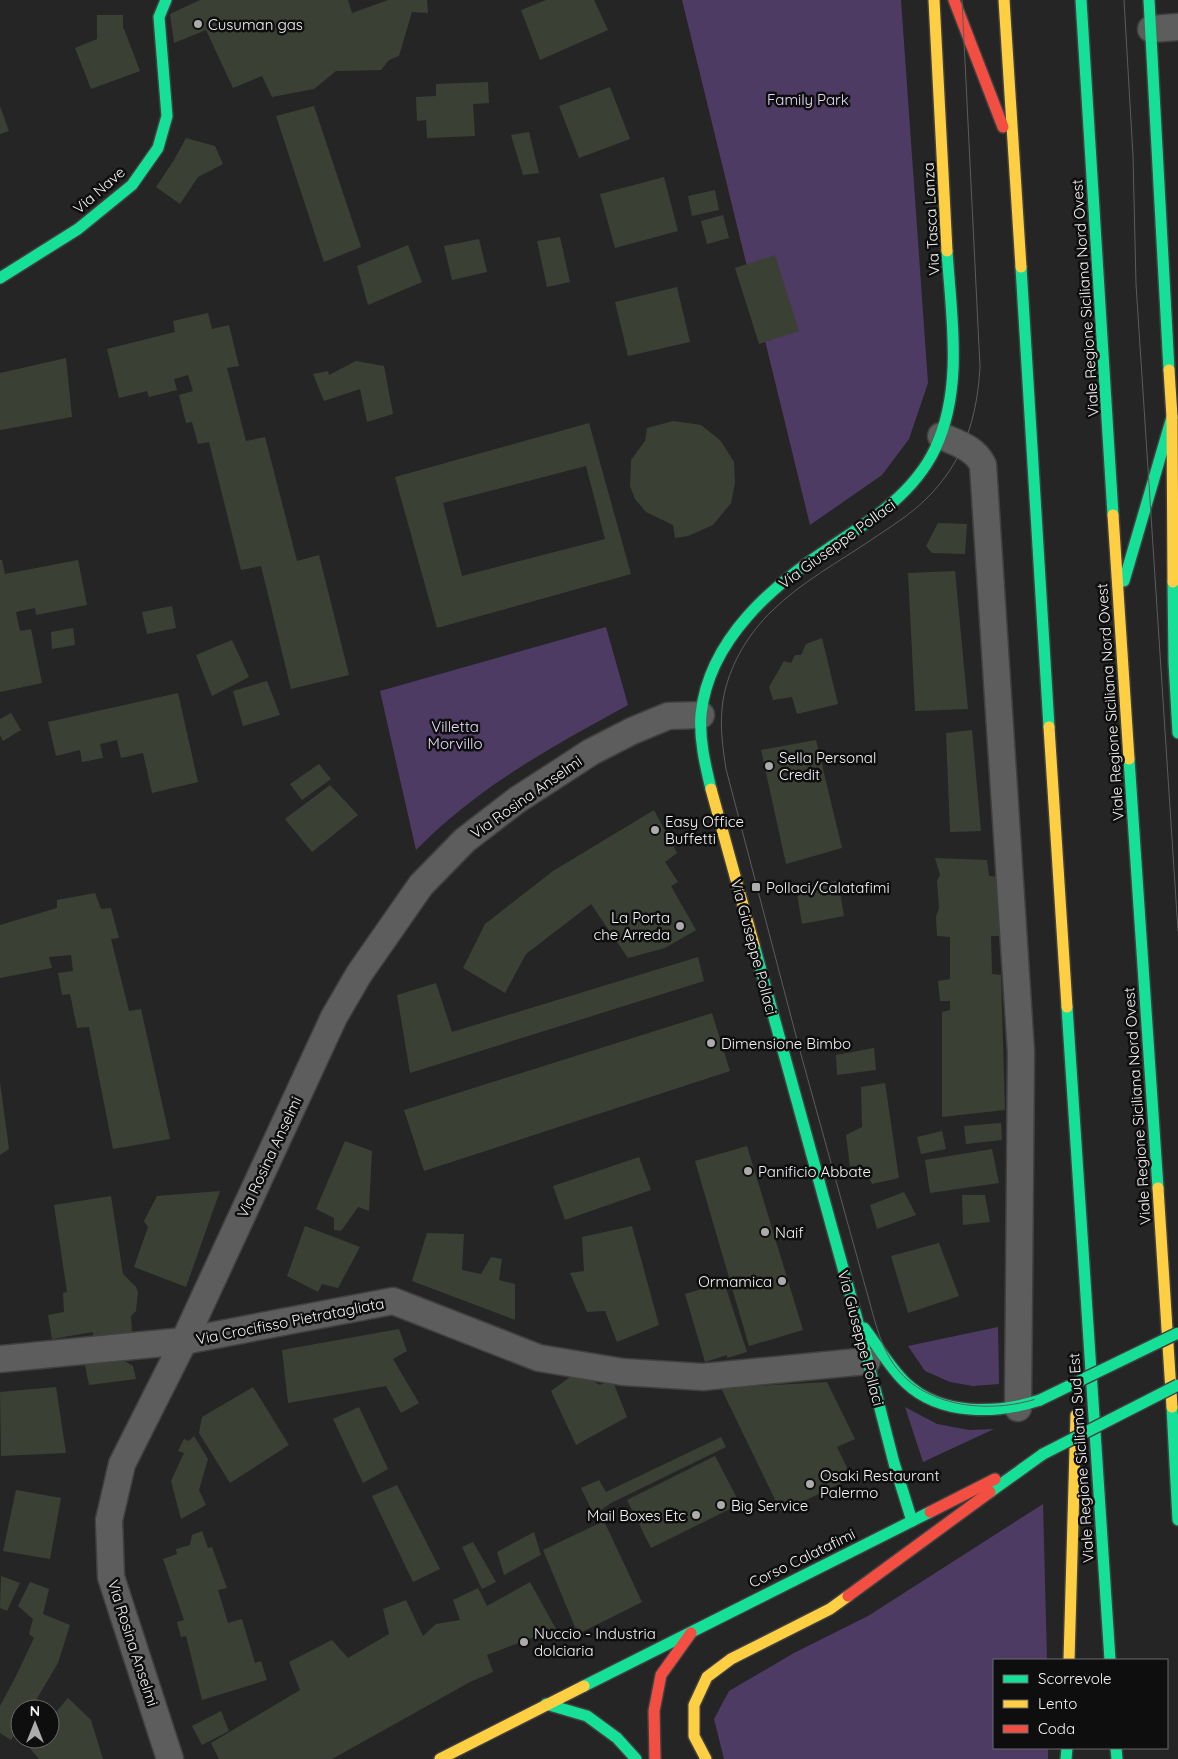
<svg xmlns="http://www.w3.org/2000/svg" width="1178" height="1759" viewBox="0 0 1178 1759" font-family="Quicksand,sans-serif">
  <rect width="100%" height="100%" fill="#252526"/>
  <g fill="#4e3b64">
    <polygon points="682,0 901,0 928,383 909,439 882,475 810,525"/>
    <path d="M606,627L628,705C566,739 501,774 447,821C436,830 426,840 416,850L380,691Z"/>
    <polygon points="998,1327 999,1384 973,1386 950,1382 925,1371 908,1346"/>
    <polygon points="905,1407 937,1424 969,1430 994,1429 923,1462"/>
    <polygon points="1043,1504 1047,1660 994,1660 994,1748 1048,1748 1048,1759 724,1759 714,1719 729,1691 794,1653 868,1616"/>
  </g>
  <g fill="#3b4035" fill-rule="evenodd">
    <polygon points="200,0 348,0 352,13 388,0 427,0 428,13 412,12 399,56 389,60 381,70 336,71 314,89 272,97 262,76 233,88 206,30 174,43 170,14"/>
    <polygon points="546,0 594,0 608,30 540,60 521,10"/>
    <polygon points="97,15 123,15 123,29 124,29 140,71 91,89 75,48 97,39"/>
    <polygon points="488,82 489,103 473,104 475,136 427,138 426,120 417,121 416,97 436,96 436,84"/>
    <polygon points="610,87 630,139 579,158 559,106"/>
    <polygon points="0,106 9,131 0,134"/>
    <polygon points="314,106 361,247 324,262 276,116"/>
    <polygon points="529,132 539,173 523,175 511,135"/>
    <polygon points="186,138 215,146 223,164 198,177 180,204 156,187 174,160"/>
    <polygon points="664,177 678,231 615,248 600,194"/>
    <polygon points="715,190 719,210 692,216 688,196"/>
    <polygon points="723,215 729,238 707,244 701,221"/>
    <polygon points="560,237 570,282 547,287 537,241"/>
    <polygon points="479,239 487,272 452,280 444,246"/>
    <polygon points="408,245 422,282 368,305 357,266"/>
    <polygon points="775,255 799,331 759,344 735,268"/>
    <polygon points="677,287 690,342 628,356 615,302"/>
    <polygon points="208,313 212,329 229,325 239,366 227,368 246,441 265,437 297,561 319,555 349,675 291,689 261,566 241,570 209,442 198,444 192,422 186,423 179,395 193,391 188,375 174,379 177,390 149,397 147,391 119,398 107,349 175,332 173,321"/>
    <polygon points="66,358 72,417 0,430 0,373"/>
    <polygon points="356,361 384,366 393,414 367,422 360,389 324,401 313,374 328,371 329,375"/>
    <polygon points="673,421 701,425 720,440 734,462 735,483 731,503 713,525 688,536 675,538 673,525 646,512 635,499 630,486 631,460 645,441 647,428"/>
    <path d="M589,423L631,574L437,628L395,477ZM586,466L605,539L462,576L443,503Z"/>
    <polygon points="938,523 967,524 965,554 932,553 926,546"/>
    <polygon points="0,560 2,560 5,574 78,560 87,605 36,615 35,608 16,612 20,631 31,629 42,683 0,692"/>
    <polygon points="955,571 968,709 915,711 908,573"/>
    <polygon points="172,606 176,628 147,634 142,612"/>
    <polygon points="73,628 75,645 52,649 51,632"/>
    <polygon points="822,638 838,704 797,714 792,697 773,700 769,687 784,661 791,663 795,655 801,655 806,644"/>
    <polygon points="232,640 249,677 212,696 196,655"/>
    <polygon points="267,681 280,715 243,726 233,691"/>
    <polygon points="178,693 198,782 152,793 143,753 121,758 117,740 100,744 103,758 82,762 80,750 56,756 48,722"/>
    <polygon points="11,713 21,730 3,741 0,735 0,719"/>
    <polygon points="972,730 981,831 950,832 946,733"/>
    <polygon points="816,740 842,848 786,864 761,750"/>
    <polygon points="319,764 331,779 302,800 290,784"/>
    <polygon points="330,785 358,815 312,852 285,819"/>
    <polygon points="654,810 677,853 665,862 678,882 671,886 696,930 665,948 628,958 591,904 526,954 505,993 463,968 485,924 553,871"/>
    <polygon points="935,858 987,860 989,876 999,877 999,936 991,936 992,974 1001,975 1005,1110 942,1117 942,1012 950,1010 950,1001 940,1001 938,981 950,979 950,937 937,936 936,917 939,908 937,881 940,875"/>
    <polygon points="838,881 844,916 802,924 796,887"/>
    <polygon points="95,893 101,909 111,908 119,938 111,939 129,1011 141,1009 170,1139 113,1149 89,1027 77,1028 70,994 62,995 58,973 73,971 71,955 49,957 52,968 0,978 0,925 57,908 57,900"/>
    <polygon points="698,957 704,981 410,1073 397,995 436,983 452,1032"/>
    <polygon points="712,1013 730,1071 424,1171 404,1110"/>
    <polygon points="874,1048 876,1070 837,1075 836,1055"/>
    <polygon points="0,1082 9,1149 0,1155"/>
    <polygon points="885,1083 899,1178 872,1184 863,1166 850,1167 846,1135 862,1127 861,1087"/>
    <polygon points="1001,1123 1002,1140 966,1144 964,1126"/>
    <polygon points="942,1131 946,1149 921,1154 917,1137"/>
    <polygon points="345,1141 372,1151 369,1211 358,1207 341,1231 334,1230 334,1218 316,1209"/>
    <polygon points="747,1146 803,1330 749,1346 695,1161"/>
    <polygon points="992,1149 999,1183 930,1193 925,1160"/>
    <polygon points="639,1157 651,1190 565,1220 553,1186"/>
    <polygon points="220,1191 186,1287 134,1267 148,1227 144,1221 157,1196"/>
    <polygon points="904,1192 916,1215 877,1229 870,1205"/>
    <polygon points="962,1195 985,1195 990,1222 963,1225"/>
    <polygon points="111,1196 123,1274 136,1287 138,1292 136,1311 131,1316 132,1333 93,1337 93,1332 52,1339 48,1315 64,1312 63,1293 67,1292 54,1205"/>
    <polygon points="305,1226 360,1247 338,1288 322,1284 318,1292 287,1276"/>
    <polygon points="632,1226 659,1325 617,1342 605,1311 587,1312 570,1273 584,1271 582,1237"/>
    <polygon points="427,1233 464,1234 462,1270 481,1274 491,1257 502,1259 499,1280 515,1284 515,1320 412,1281"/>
    <polygon points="939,1243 959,1296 908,1313 891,1256"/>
    <polygon points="724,1282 747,1352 727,1358 727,1355 705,1362 685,1294"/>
    <polygon points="399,1329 407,1351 393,1359 419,1403 401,1413 386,1386 288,1403 282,1350"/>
    <polygon points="119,1358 133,1366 136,1379 89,1385 84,1361"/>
    <polygon points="570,1377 591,1380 600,1385 612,1379 627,1417 576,1445 551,1391"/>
    <polygon points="827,1382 855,1439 837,1447 852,1478 781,1512 721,1388"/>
    <polygon points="56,1387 66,1453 1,1456 0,1392"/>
    <polygon points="253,1387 289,1445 230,1483 199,1433 202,1417"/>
    <polygon points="359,1407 388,1469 363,1483 333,1419"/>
    <polygon points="194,1436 208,1459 199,1490 206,1505 181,1519 171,1481 184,1453 178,1451 184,1439 189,1441"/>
    <polygon points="721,1437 726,1447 611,1503 594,1515 581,1488 599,1480 606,1492"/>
    <polygon points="715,1456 740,1504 651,1548 627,1500"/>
    <polygon points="397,1485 440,1569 413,1582 372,1496"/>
    <polygon points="16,1490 61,1498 50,1559 3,1551"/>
    <polygon points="604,1521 642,1602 578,1634 543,1550"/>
    <polygon points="202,1531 208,1548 212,1547 227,1588 218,1590 228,1623 242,1619 255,1663 261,1661 267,1680 202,1700 186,1636 181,1637 177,1622 184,1620 163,1559 177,1554 176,1549 190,1545 192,1535"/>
    <polygon points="534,1532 541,1555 504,1575 497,1552"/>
    <polygon points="473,1542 496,1582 482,1589 462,1547"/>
    <polygon points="1,1576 20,1583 7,1611 0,1608"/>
    <polygon points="30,1582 49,1589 43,1614 70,1625 58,1663 42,1690 31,1709 20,1709 20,1726 11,1740 0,1733 0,1706 15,1678 34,1638 29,1634 33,1619 18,1606"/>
    <polygon points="530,1582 556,1629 487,1655 493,1672 470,1682 332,1759 219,1759 211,1743 300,1690 289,1662 332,1640 348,1658 389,1634 383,1609 406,1600 423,1636 436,1624 460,1620 453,1600 478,1588 487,1606"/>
    <polygon points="68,1698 91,1720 103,1759 39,1759 28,1746 34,1739 50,1739 50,1719"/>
    <polygon points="221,1711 229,1731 202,1745 192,1726"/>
  </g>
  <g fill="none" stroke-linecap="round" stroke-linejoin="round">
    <defs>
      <g id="street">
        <polyline points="1151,29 1178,27"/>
        <path d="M941,436C957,443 975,448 983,465L1021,1052L1018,1408"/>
        <polyline points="0,1359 184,1341 393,1301 539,1358 623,1372 703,1377 867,1361"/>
        <polyline points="170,1759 111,1577 109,1520 122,1464 184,1341 334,1017 359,974 421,885 465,840 517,800 591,752 632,731 668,716 701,715"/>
      </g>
      <g id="fast">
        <polyline points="1081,0 1113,515"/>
        <polyline points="1149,0 1169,370"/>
        <polyline points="1021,267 1049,727"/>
        <polyline points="0,278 78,229 132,185 158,148 167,116 159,17 166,0"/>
        <polyline points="1124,581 1172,417"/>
        <polyline points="1173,582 1174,662 1178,733"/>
        <polyline points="1129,759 1158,1188"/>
        <path d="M711,789C705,764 699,739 701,714C709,639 773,585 832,546C872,520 914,493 935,449C964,388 951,315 947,251"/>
        <polyline points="754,945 857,1319 894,1463 912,1521"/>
        <polyline points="1067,1007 1110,1660"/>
        <path d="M864,1328C878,1346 889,1367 906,1383C941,1416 997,1414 1040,1400"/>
        <polyline points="1172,1407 1178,1520"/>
        <polyline points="990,1492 1043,1454"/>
        <polyline points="584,1686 930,1512"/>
        <polyline points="546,1704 587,1716 617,1738 636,1759"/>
        <polyline points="1116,1748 1117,1759"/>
        <polyline points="1066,1759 1067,1748"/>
      </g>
      <g id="slow">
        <polyline points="934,0 947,251"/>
        <polyline points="1004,0 1021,267"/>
        <polyline points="1169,370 1172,417 1173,582"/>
        <polyline points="1113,515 1129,759"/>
        <polyline points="1049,727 1067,1007"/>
        <polyline points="711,789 754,945"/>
        <polyline points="1158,1188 1172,1407"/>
        <polyline points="1069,1660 1076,1415"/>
        <polyline points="440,1759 584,1686"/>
        <polyline points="706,1759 694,1736 694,1705 707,1677 731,1659 830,1609 848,1596"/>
      </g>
      <g id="jam">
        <polyline points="954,0 1003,127"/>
        <polyline points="930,1512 995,1479"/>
        <polyline points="848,1596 990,1492"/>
        <polyline points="655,1759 654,1711 661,1675 691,1633"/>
      </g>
    </defs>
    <use href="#street" stroke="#404041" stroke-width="29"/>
    <use href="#fast" stroke="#404041" stroke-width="14"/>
    <use href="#slow" stroke="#404041" stroke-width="14"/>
    <use href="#jam" stroke="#404041" stroke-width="14"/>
    <use href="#street" stroke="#5d5d5e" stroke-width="26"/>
    <use href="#fast" stroke="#16e098" stroke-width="11"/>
    <use href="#slow" stroke="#ffcf43" stroke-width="11"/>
    <use href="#jam" stroke="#f24e42" stroke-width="11"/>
    <g stroke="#5c5c5c" stroke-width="1">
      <path d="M962,0L980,367C977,418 964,462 926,499C910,515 890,527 871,540C840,561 800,583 773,610C747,634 725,672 722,709C720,729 723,749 726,769L800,1051L869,1300C874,1318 879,1339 888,1355C916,1408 988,1415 1039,1398L1178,1329"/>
      <polyline points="1124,0 1133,156 1136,284 1178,931"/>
    </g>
    <defs>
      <g id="fast-bridge">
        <polyline points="1040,1400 1178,1333"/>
        <polyline points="1043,1454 1178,1385"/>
      </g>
    </defs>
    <use href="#fast-bridge" stroke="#404041" stroke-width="14" stroke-linecap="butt"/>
    <use href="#fast-bridge" stroke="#16e098" stroke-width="11"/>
  </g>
  <g fill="#acacad" stroke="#0e0e0f" stroke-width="2">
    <circle cx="198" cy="24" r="5"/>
    <circle cx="769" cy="766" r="5"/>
    <circle cx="655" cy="830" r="5"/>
    <rect x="751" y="882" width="10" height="10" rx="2.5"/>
    <circle cx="680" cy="926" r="5"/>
    <circle cx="711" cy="1043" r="5"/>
    <circle cx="748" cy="1171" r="5"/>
    <circle cx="765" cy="1232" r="5"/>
    <circle cx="782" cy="1281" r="5"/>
    <circle cx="810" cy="1484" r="5"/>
    <circle cx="721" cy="1505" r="5"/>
    <circle cx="696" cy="1515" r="5"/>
    <circle cx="524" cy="1642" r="5"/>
  </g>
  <g text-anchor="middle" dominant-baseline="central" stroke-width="5" stroke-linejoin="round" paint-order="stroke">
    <g font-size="15" fill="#f4f4f6" stroke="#0e0e0f" text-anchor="start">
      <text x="208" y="24">Cusuman gas</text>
      <text x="779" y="757">Sella Personal<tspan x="779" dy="17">Credit</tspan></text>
      <text x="665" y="821">Easy Office<tspan x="665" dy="17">Buffetti</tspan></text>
      <text x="766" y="887">Pollaci/Calatafimi</text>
      <text x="670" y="917" text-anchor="end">La Porta<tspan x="670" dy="17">che Arreda</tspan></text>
      <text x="721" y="1043">Dimensione Bimbo</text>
      <text x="758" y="1171">Panificio Abbate</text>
      <text x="775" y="1232">Naif</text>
      <text x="772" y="1281" text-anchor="end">Ormamica</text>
      <text x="820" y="1475">Osaki Restaurant<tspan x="820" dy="17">Palermo</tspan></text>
      <text x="731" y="1505">Big Service</text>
      <text x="686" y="1515" text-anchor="end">Mail Boxes Etc</text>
      <text x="534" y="1633">Nuccio - Industria<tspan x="534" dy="17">dolciaria</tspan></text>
    </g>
    <g font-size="15" fill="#e8dafe" stroke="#0e0e0f">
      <text x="808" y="99">Family Park</text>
      <text x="455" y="726">Villetta<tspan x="455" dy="17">Morvillo</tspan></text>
    </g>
    <g font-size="15" fill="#f4f4f6" stroke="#0e0e0f">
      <text transform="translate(99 190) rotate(-41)">Via Nave</text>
      <text transform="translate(931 219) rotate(-93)">Via Tasca Lanza</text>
      <text transform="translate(1085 298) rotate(-94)">Viale Regione Siciliana Nord Ovest</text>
      <text transform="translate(837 544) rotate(-36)">Via Giuseppe Pollaci</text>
      <text transform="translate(1110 702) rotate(-94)">Viale Regione Siciliana Nord Ovest</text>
      <text transform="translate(526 797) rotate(-35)">Via Rosina Anselmi</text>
      <text transform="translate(754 947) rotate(75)">Via Giuseppe Pollaci</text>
      <text transform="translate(1137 1106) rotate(-94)">Viale Regione Siciliana Nord Ovest</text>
      <text transform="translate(269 1157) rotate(-65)">Via Rosina Anselmi</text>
      <text transform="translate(290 1321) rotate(-11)">Via Crocifisso Pietratagliata</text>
      <text transform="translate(861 1338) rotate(75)">Via Giuseppe Pollaci</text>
      <text transform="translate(1081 1458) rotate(-94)">Viale Regione Siciliana Sud Est</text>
      <text transform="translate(802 1558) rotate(-26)">Corso Calatafimi</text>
      <text transform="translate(133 1643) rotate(72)">Via Rosina Anselmi</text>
    </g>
  </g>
  <rect x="993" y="1659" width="175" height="90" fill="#0e0e0f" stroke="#6a6a6b"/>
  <rect x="1003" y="1675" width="25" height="8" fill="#16e098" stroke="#6a6a6b"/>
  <text x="1038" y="1684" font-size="15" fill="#f4f4f6">Scorrevole</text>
  <rect x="1003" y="1700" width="25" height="8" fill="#ffcf43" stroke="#6a6a6b"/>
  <text x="1038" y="1709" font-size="15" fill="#f4f4f6">Lento</text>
  <rect x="1003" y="1725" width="25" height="8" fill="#f24e42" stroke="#6a6a6b"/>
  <text x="1038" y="1734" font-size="15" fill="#f4f4f6">Coda</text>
  <g transform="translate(35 1724)"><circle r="24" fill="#0e0e0f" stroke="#6a6a6b"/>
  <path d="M0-4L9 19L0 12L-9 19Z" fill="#acacad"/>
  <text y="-8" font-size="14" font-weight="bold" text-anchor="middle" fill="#f4f4f6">N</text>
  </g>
</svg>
